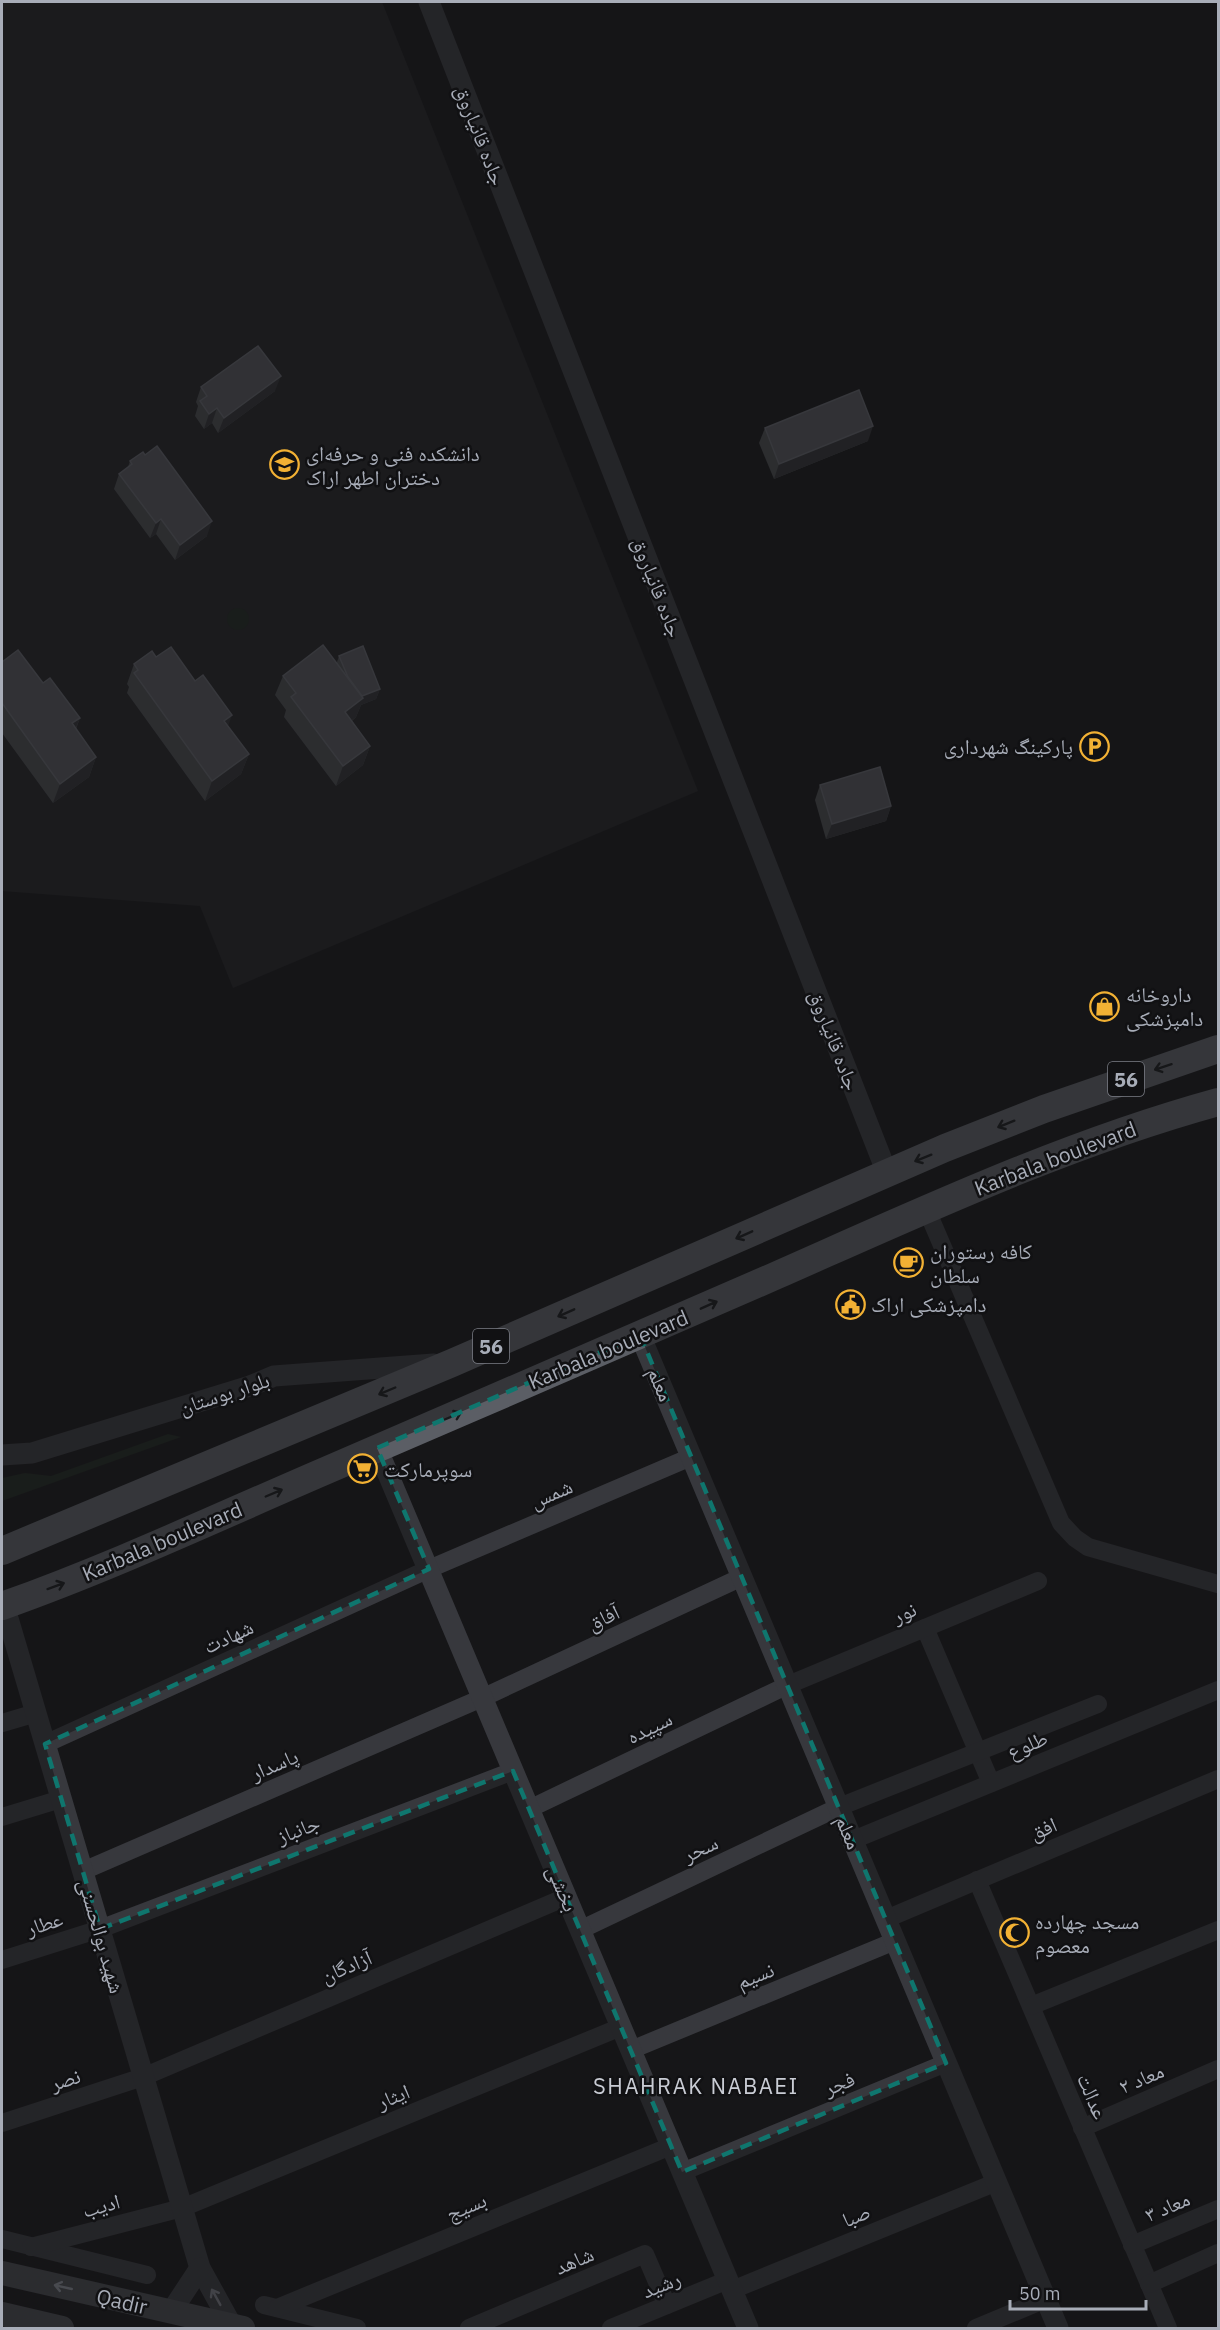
<svg xmlns="http://www.w3.org/2000/svg" width="1220" height="2330" viewBox="0 0 1220 2330" font-family="'IBM Plex Sans','Noto Naskh Arabic',sans-serif">
  <rect width="100%" height="100%" fill="#161618"/>
  <polygon fill="#222225" points="2,2 382,2 698,791 233,988 200,906 2,891"/>
  <g fill="#1e261f">
    <circle cx="238" cy="619" r="11"/>
    <polygon points="168,1434 181,1437 2,1501 2,1478 25,1473 51,1476"/>
  </g>
  <g fill="none" stroke-linecap="round" stroke-linejoin="round">
    <g stroke="#37383d" stroke-width="18">
      <polyline points="926,1208 1061,1523 1075,1538 1088,1547 1218,1584"/>
      <polyline points="925,1628 991,1783"/>
      <polyline points="2,1723 36,1713"/>
      <polyline points="45,1744 429,1569 691,1457"/>
      <polyline points="529,1809 788,1685 1038,1581"/>
      <polyline points="2,1817 61,1799"/>
      <polyline points="853,1840 1218,1690"/>
      <polyline points="83,1871 482,1698 742,1577"/>
      <polyline points="977,1880 1168,2328"/>
      <polyline points="886,1919 1218,1779"/>
      <polyline points="580,1930 839,1807 1098,1704"/>
      <polyline points="2,1960 100,1929 513,1771"/>
      <polyline points="1031,2006 1218,1930"/>
      <polyline points="631,2050 895,1941"/>
      <polyline points="2,2123 143,2077 566,1897"/>
      <polyline points="1082,2128 1218,2069"/>
      <polyline points="682,2172 946,2063"/>
      <polyline points="2,2239 147,2275"/>
      <polyline points="1132,2245 1218,2209"/>
      <polyline points="31,2247 182,2208 621,2027"/>
      <polyline points="1149,2284 1218,2253"/>
      <polyline points="732,2290 997,2182"/>
      <polyline points="264,2305 357,2328"/>
      <polyline points="277,2308 671,2146"/>
      <polyline points="469,2328 645,2254 667,2305"/>
      <polyline points="611,2328 728,2280"/>
      <polyline points="976,2328 1046,2299"/>
    </g>
    <g stroke="#37383d" stroke-width="21">
      <polyline points="429,2 887,1173"/>
      <polyline points="640,1335 1058,2328"/>
      <polyline points="377,1448 748,2328"/>
      <polyline points="2,1455 32,1453 250,1386 274,1376 434,1364"/>
      <polyline points="4,1605 200,2268 232,2326"/>
      <polyline points="171,2312 200,2268"/>
    </g>
    <g stroke="#45474d" stroke-width="24">
      <polyline points="2,2273 243,2328"/>
      <polyline points="2,2314 62,2328"/>
    </g>
    <g stroke="#5b5e65" stroke-width="28">
      <polyline points="2,1551 452,1363 945,1148 1044,1109 1218,1049"/>
      <path d="M2,1606C112,1567 218,1517 325,1471C475,1406 626,1342 775,1276C920,1212 1065,1144 1218,1102"/>
    </g>
  </g>
  <g fill="#47494d">
    <polygon points="201,387 275,391 218,433 212,423 204,429 195,416 198,406 196,402"/>
    <polygon points="765,428 868,441 774,479 759,443"/>
    <polygon points="130,461 207,536 175,560 156,534 150,538 114,489 119,474 128,467"/>
    <polygon points="339,656 380,689 376,699 361,705 356,717 352,721 370,746 363,765 336,786 284,717 286,710 275,695 283,676 337,662"/>
    <polygon points="156,657 228,726 249,754 241,774 205,801 127,693 129,687 127,684 134,664"/>
    <polygon points="2,662 43,683 80,718 76,729 96,757 89,777 53,803 2,733"/>
    <polygon points="820,785 891,806 886,821 826,839 815,800"/>
  </g>
  <g fill="#2f3033">
    <polygon points="281,376 275,391 218,433 224,418"/>
    <polygon points="217,408 212,423 204,429 209,414"/>
    <polygon points="873,426 868,441 774,479 779,464"/>
    <polygon points="161,519 156,534 150,538 156,523"/>
    <polygon points="212,521 207,536 175,560 180,545"/>
    <polygon points="380,689 376,699 361,705 356,717 338,731 345,712 357,698"/>
    <polygon points="232,715 225,735 224,721"/>
    <polygon points="80,718 72,737 72,723"/>
    <polygon points="370,746 363,765 336,786 343,766"/>
    <polygon points="249,754 241,774 205,801 212,781"/>
    <polygon points="96,757 89,777 53,803 60,784"/>
    <polygon points="891,806 886,821 826,839 832,824"/>
  </g>
  <g fill="#525359" stroke="#5f6168" stroke-width="1.5">
    <polygon points="258,346 281,376 224,418 217,408 209,414 200,401 207,396 201,387"/>
    <polygon points="859,390 873,426 779,464 765,428"/>
    <polygon points="157,446 212,521 180,545 161,519 156,523 119,474 132,464 130,461 143,452 145,455"/>
    <polygon points="323,645 363,698 345,712 370,746 343,766 291,697 296,693 283,676"/>
    <polygon points="363,646 380,689 362,696 348,677 339,656"/>
    <polygon points="171,647 195,681 203,675 232,715 224,721 249,754 212,781 134,673 138,670 134,664 152,651 156,657"/>
    <polygon points="18,650 43,683 50,678 80,718 72,723 96,757 60,784 2,703 2,662"/>
    <polygon points="880,767 891,806 832,824 820,785"/>
  </g>
  <defs><path id="oneway-shaft" d="M-6 0H5M1.5-3L5.5 0L1.5 3" fill="none" stroke-width="1.6" stroke-linecap="round" stroke-linejoin="round" transform="scale(1.5)"/></defs>
  <g stroke="#18191b">
    <use href="#oneway-shaft" transform="translate(1163 1067) rotate(162)"/>
    <use href="#oneway-shaft" transform="translate(1006 1124) rotate(158)"/>
    <use href="#oneway-shaft" transform="translate(923 1158) rotate(158)"/>
    <use href="#oneway-shaft" transform="translate(744 1235) rotate(156)"/>
    <use href="#oneway-shaft" transform="translate(709 1305) rotate(-24)"/>
    <use href="#oneway-shaft" transform="translate(566 1313) rotate(156)"/>
    <use href="#oneway-shaft" transform="translate(387 1391) rotate(157)"/>
    <use href="#oneway-shaft" transform="translate(453 1416) rotate(-23)"/>
    <use href="#oneway-shaft" transform="translate(274 1493) rotate(-23)"/>
    <use href="#oneway-shaft" transform="translate(56 1586) rotate(-20)"/>
  </g>
  <use stroke="#858993" href="#oneway-shaft" transform="translate(63 2287) rotate(-167)"/>
  <use stroke="#757881" href="#oneway-shaft" transform="translate(216 2297) rotate(-119)"/>
  <path d="M0 0H1220V2330H0ZM640,1335L946,2063L682,2172L513,1771L100,1929L45,1744L429,1569L377,1448Z" fill="#161618" fill-opacity=".55" fill-rule="evenodd"/>
  <path fill="none" stroke="#0f766e" stroke-width="4.5" stroke-dasharray="12 8" stroke-linejoin="round" d="M640,1335L946,2063L682,2172L513,1771L100,1929L45,1744L429,1569L377,1448Z"/>
  <defs>
    <symbol id="university-ring" viewBox="-11 -11 22 22"><circle r="9.5" fill="#111113" stroke="#f2b134" stroke-width="1.5"/><path d="M0-5L7-2L0 1L-7-2ZM-4 1L0 2.5L4 1V4Q0 6-4 4Z" fill="#f2b134"/></symbol>
    <symbol id="parking-ring" viewBox="-11 -11 22 22"><circle r="9.5" fill="#111113" stroke="#f2b134" stroke-width="1.5"/><path d="M-3.5-5.5H1a3.5 3.5 0 0 1 0 7H-1V5.5H-3.5ZM-1-3.4V-.6H.8a1.4 1.4 0 0 0 0-2.8Z" fill="#f2b134"/></symbol>
    <symbol id="shop-ring" viewBox="-11 -11 22 22"><circle r="9.5" fill="#111113" stroke="#f2b134" stroke-width="1.5"/><path d="M-5-2.5h2.3a2.7 3.5 0 0 1 5.4 0H5L5.5 6h-11ZM-1.5-2.5h3a1.5 2.3 0 0 0-3 0Z" fill="#f2b134"/></symbol>
    <symbol id="cafe-ring" viewBox="-11 -11 22 22"><circle r="9.5" fill="#111113" stroke="#f2b134" stroke-width="1.5"/><path d="M-5.5-4.5H6V0H3Q3 3.5 0 3.5H-2.5Q-5.5 3.5-5.5 0ZM3-3.2v2h1.7v-2ZM-6 4.5H4V6H-6Z" fill="#f2b134"/></symbol>
    <symbol id="civic-ring" viewBox="-11 -11 22 22"><circle r="9.5" fill="#111113" stroke="#f2b134" stroke-width="1.5"/><path d="M-.6-6.5H3V-4.5H.6V-3L4-1V1h2V6H-6V1h2V-1L-.6-3ZM-1.2 2.5V6h2.4V2.5Z" fill="#f2b134"/></symbol>
    <symbol id="supermarket-ring" viewBox="-11 -11 22 22"><circle r="9.5" fill="#111113" stroke="#f2b134" stroke-width="1.5"/><path d="M-6-5.5h2.5l.6 2H6L4.5 2H-2.5L-4.4-4H-6ZM-1.5 3.2a1.3 1.3 0 1 0 .1 0ZM3 3.2a1.3 1.3 0 1 0 .1 0Z" fill="#f2b134"/></symbol>
    <symbol id="mosque-ring" viewBox="-11 -11 22 22"><circle r="9.5" fill="#111113" stroke="#f2b134" stroke-width="1.5"/><path d="M3.5-4.9A6 6 0 1 0 3.5 4.9A5 5 0 1 1 3.5-4.9Z" fill="#f2b134"/></symbol>
  </defs>
  <g fill-rule="evenodd">
    <use href="#university-ring" x="268" y="448" width="33" height="33"/>
    <use href="#parking-ring" x="1078" y="730" width="33" height="33"/>
    <use href="#shop-ring" x="1088" y="990" width="33" height="33"/>
    <use href="#cafe-ring" x="892" y="1246" width="33" height="33"/>
    <use href="#civic-ring" x="834" y="1288" width="33" height="33"/>
    <use href="#supermarket-ring" x="346" y="1452" width="33" height="33"/>
    <use href="#mosque-ring" x="998" y="1916" width="33" height="33"/>
  </g>
  <g text-anchor="middle" dominant-baseline="central" stroke-width="5" stroke-linejoin="round" paint-order="stroke">
    <g fill="#111113" stroke="#7b7e86" stroke-width="1.5">
      <rect x="1108" y="1062" width="36" height="34" rx="4.5"/>
      <rect x="473" y="1329" width="36" height="34" rx="4.5"/>
    </g>
    <g font-size="20" font-weight="bold" fill="#a8adb8">
      <text x="1126" y="1079">56</text>
      <text x="491" y="1346">56</text>
    </g>
    <g font-size="21" fill="#a8adb8" stroke="#111113">
      <text transform="translate(481 135) rotate(69)">جاده قانیاروق</text>
      <text transform="translate(658 587) rotate(69)">جاده قانیاروق</text>
      <text transform="translate(835 1040) rotate(69)">جاده قانیاروق</text>
      <text transform="translate(1055 1158) rotate(-21)">Karbala boulevard</text>
      <text transform="translate(608 1349) rotate(-23)">Karbala boulevard</text>
      <text transform="translate(661 1384) rotate(67)">معلم</text>
      <text transform="translate(224 1393) rotate(-18)">بلوار بوستان</text>
      <text transform="translate(551 1493) rotate(-23)">شمس</text>
      <text transform="translate(162 1541) rotate(-23)">Karbala boulevard</text>
      <text transform="translate(904 1612) rotate(-23)">نور</text>
      <text transform="translate(603 1617) rotate(-25)">آفاق</text>
      <text transform="translate(228 1636) rotate(-25)">شهادت</text>
      <text transform="translate(649 1727) rotate(-26)">سپیده</text>
      <text transform="translate(1027 1744) rotate(-22)">طلوع</text>
      <text transform="translate(274 1764) rotate(-23)">پاسدار</text>
      <text transform="translate(1043 1828) rotate(-23)">افق</text>
      <text transform="translate(298 1829) rotate(-21)">جانباز</text>
      <text transform="translate(849 1832) rotate(67)">معلم</text>
      <text transform="translate(700 1848) rotate(-25)">سحر</text>
      <text transform="translate(563 1888) rotate(67)">بخشی</text>
      <text transform="translate(44 1923) rotate(-18)">عطار</text>
      <text transform="translate(102 1936) rotate(74)">شهید بوالحسنی</text>
      <text transform="translate(346 1966) rotate(-23)">آزادگان</text>
      <text transform="translate(755 1975) rotate(-22)">نسیم</text>
      <text transform="translate(1141 2078) rotate(-23)">معاد ۲</text>
      <text transform="translate(65 2079) rotate(-18)">نصر</text>
      <text transform="translate(839 2083) rotate(-22)">فجر</text>
      <text transform="translate(393 2096) rotate(-22)">ایثار</text>
      <text transform="translate(1093 2096) rotate(67)">عدالت</text>
      <text transform="translate(101 2205) rotate(-15)">ادیب</text>
      <text transform="translate(466 2206) rotate(-22)">بسیج</text>
      <text transform="translate(1167 2206) rotate(-23)">معاد ۳</text>
      <text transform="translate(856 2215) rotate(-22)">صبا</text>
      <text transform="translate(574 2260) rotate(-23)">شاهد</text>
      <text transform="translate(661 2284) rotate(-22)">رشید</text>
      <text transform="translate(122 2301) rotate(13)">Qadir</text>
    </g>
    <g font-size="21" fill="#a8adb8" stroke="#111113" text-anchor="start">
      <text x="306" y="453">دانشکده فنی و حرفه‌ای<tspan x="306" dy="24">دختران اطهر اراک</tspan></text>
      <text x="1073" y="746" text-anchor="end">پارکینگ شهرداری</text>
      <text x="1126" y="994">داروخانه<tspan x="1126" dy="24">دامپزشکی</tspan></text>
      <text x="930" y="1251">کافه رستوران<tspan x="930" dy="24">سلطان</tspan></text>
      <text x="871" y="1304">دامپزشکی اراک</text>
      <text x="384" y="1469">سوپرمارکت</text>
      <text x="1035" y="1921">مسجد چهارده<tspan x="1035" dy="24">معصوم</tspan></text>
    </g>
    <g font-size="22" letter-spacing="1.5" fill="#c9ccd4" stroke="#111113">
      <text x="696" y="2085">SHAHRAK NABAEI</text>
    </g>
  </g>
  <rect width="1220" height="2330" fill="none" stroke="#a8adb8" stroke-width="6"/>
  <path d="M1010 2300v9h136v-9" fill="none" stroke="#a8adb8" stroke-width="3"/>
  <text x="1019" y="2300" font-size="18" fill="#a8adb8" stroke="#111113" stroke-width="4.5" paint-order="stroke">50 m</text>
</svg>
